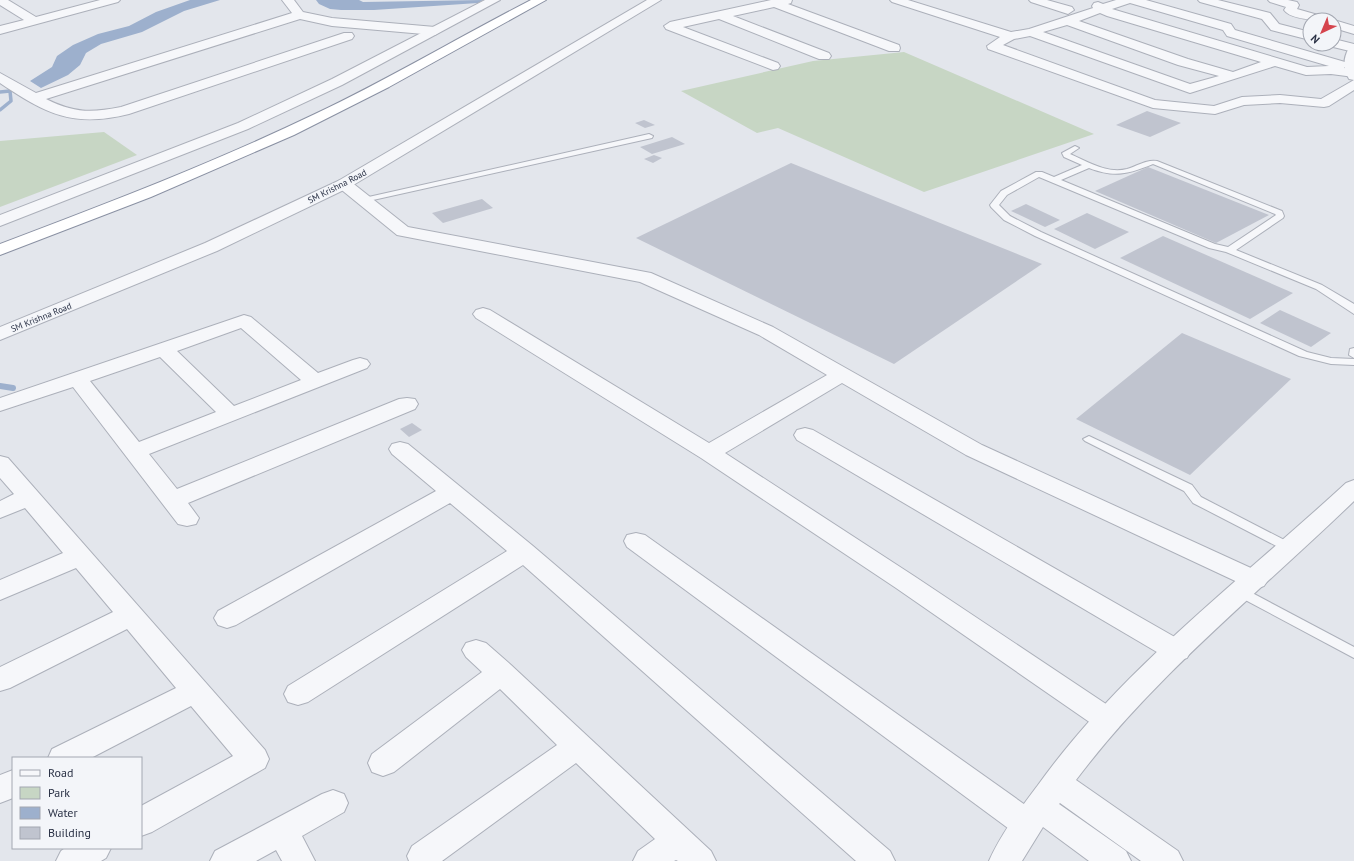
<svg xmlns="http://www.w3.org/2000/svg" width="1354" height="861" viewBox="0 0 1354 861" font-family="'PT Sans',sans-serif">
  <rect width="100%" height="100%" fill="#e3e6ec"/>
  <g fill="#c7d6c4">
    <polygon points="904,52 1094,134 924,192 778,128 757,133 681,91 813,61"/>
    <polygon points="104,132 137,155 0,207 0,141"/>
  </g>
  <g fill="#9db0cd">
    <polygon points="190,0 220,0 184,11 142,32 101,44 86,53 80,65 68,75 41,88 30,81 52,67 57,56 73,45 98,34 129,26 156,12"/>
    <polygon points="316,0 359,0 363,2 483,0 478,3 374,10 341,10 330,9 319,4"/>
  </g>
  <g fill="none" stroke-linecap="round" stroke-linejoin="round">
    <polyline stroke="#9db0cd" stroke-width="3.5" points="0,92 10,91 11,101 0,110"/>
    <polyline stroke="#9db0cd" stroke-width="6" points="0,386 13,388"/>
  </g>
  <g fill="#c0c4cf">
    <polygon points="1147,111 1181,123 1150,137 1116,125"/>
    <polygon points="644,120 655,125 645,128 635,123"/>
    <polygon points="672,137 685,144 652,154 640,147"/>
    <polygon points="654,155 662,158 653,163 644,159"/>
    <polygon points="791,163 1042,264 894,364 636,238"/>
    <polygon points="1148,167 1269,215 1216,243 1095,191"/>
    <polygon points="482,199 493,208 443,223 432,213"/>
    <polygon points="1026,204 1060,220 1045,227 1011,211"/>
    <polygon points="1087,213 1129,232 1095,249 1054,229"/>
    <polygon points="1163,236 1293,293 1250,319 1120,258"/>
    <polygon points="1280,310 1331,333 1311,347 1260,323"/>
    <polygon points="1182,333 1291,379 1190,475 1076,419"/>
    <polygon points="412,423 422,430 409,437 400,429"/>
  </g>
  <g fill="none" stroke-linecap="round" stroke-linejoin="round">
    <defs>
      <g id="service">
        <polygon points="649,134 653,136 652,138 364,202 360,200 364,198"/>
        <path d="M1075,146L1079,148L1070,154C1088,162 1107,174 1127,169C1137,166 1147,159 1157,161L1282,211L1284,216L1283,218L1236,250L1322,285L1354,304V314L1316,289L1226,252L1209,248L1039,177L1007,195L999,205L1010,216L1041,232L1307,352L1331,358L1354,359V365L1331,364L1299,356L1035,236L1004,220L991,207L990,205L1001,191L1036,172H1042L1054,177L1082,165L1064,157L1062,153ZM1153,164L1275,214L1276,215L1228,247L1215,244L1061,180L1089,168C1115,178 1128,174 1153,164Z"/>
        <polygon points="1354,348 1354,358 1349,355 1350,349"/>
        <polygon points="1089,436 1192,485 1201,497 1294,545 1296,548 1294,551 1286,551 1193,503 1184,491 1085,441 1083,439"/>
        <polygon points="1241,587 1354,647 1354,658 1236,595 1235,592 1236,589"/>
      </g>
      <g id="minor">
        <polygon points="0,0 8,0 36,17 100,0 120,0 118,2 0,34 0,26 24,20 0,5"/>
        <path d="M282,0H294L303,12L332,18L435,27L441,31L435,35L332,26L300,19L46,99C74,113 91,113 121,107L344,33H352L354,36L352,39L129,114C73,128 46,114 0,83V73L36,93L292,13Z"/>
        <polygon points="771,0 792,0 791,3 788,4 899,45 900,48 899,51 889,51 774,7 733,16 829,53 831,56 829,59 819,59 719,19 683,27 778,63 780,66 778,69 773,70 666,29 664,26 670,22"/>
        <path d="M890,0H908L1011,32L1029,29L1093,8L1092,6L1094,3L1098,2L1103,4L1116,0H1146L1231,24L1235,30L1345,62L1347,65L1344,68L1354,69V77L1331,74L1306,75L1275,66L1190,93L1030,36L1014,39L1003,45L1155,100L1214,106L1242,97L1280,95L1321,99L1354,80V90L1329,106L1324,107L1280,103L1244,105L1215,114L1153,108L988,49L987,46L1000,37L892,2ZM1130,3L1223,30L1227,36L1329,66L1307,67L1112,9ZM1100,13L1107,16L1261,62L1233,72L1188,59L1079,21ZM1067,25L1178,65L1219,76L1190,84L1043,32Z"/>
        <polygon points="1029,0 1047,0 1072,7 1074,10 1068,14 1031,2"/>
        <polygon points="1198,0 1218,0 1270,13 1279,24 1310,32 1310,40 1271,30 1262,19 1200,2"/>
        <path d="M1268,0H1288L1297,2L1299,5L1297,9L1325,17L1327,20C1316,20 1291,20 1284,10L1286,7L1270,2Z"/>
        <polygon points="1334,20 1354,26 1354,34 1334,28"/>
        <polygon points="1334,39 1354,44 1354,52 1329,46 1328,44 1334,44"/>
        <polygon points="344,179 350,181 408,227 651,273 773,327 982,445 1264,574 1268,580 1264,586 1255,589 1246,586 966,455 842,383 725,453 914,576 1118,712 1122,720 1118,728 1108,732 1098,728 896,588 701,458 476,318 473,314 476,310 483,308 490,310 709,443 827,375 759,335 640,282 397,235 338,187 336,184 338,181"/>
        <path d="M244,315L251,317L318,373L353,360L360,358L367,360L370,364L367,368L149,454L177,489L399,399L407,398L415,399L418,404L415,409L188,503L199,518L196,524L187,526L178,524L73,387L0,411V398ZM241,328L301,380L234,406L177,351ZM160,357L216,412L139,442L90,381Z"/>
        <polygon points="805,428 813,430 1187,644 1191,651 1187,658 1177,661 1167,658 797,440 794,435 797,430"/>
        <polygon points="400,442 408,444 533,546 890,851 895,861 856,861 523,565 308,702 298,705 288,702 284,694 288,686 507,551 450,503 236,625 227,628 218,625 214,618 218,611 436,491 392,454 389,449 392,444"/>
        <polygon points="0,456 8,458 265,750 269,759 265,768 152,832 141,836 141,806 233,756 191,706 91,758 48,758 52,749 176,688 127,629 10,688 0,691 0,667 113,612 76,568 0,600 0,580 63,553 25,508 0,518 0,501 14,494 0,478"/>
        <polygon points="636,533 645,535 1038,814 1043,824 1038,834 1027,838 1016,834 627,547 624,541 627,535"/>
        <polygon points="476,640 486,643 511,665 711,851 716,861 678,861 676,860 674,861 633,861 638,851 655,839 576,763 442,861 409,861 407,856 412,846 557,745 500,689 394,772 383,776 372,772 368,763 372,754 482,672 466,657 462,650 466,643"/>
        <polygon points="13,770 13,798 0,803 0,775"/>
        <polygon points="333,790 344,794 348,803 344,812 302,836 315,861 282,861 276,850 256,861 210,861 215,851 322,794"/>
        <polygon points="65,848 111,848 106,858 101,861 56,861 61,851"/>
      </g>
      <g id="tertiary">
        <polygon points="485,0 500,0 342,85 248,129 0,226 0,215 238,123 332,79"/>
        <polygon points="647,0 661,0 350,187 217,251 0,340 0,327 205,243 338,181"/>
        <path d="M1354,47V80L1349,79C1343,69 1343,58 1349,48Z"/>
        <path d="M1354,480V501C1260,592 1155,675 1076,780L1178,851L1183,861H1141L1060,803L1059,804L1126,851L1131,861H1089L1043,827L1022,861H989C1001,834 1020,809 1038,785C1122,668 1241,580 1346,483Z"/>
      </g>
      <path id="trunk" d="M531,0H546L389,87L294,135L151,197L0,255V244C106,204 213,163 315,114C389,79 459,37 531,0Z"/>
    </defs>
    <use href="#service" stroke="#acb0ba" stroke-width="2"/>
    <use href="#minor" stroke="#acb0ba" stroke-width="2"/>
    <use href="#tertiary" stroke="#acb0ba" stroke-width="2"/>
    <use href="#trunk" stroke="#8a91a3" stroke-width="2"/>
    <use href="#service" fill="#f6f7fa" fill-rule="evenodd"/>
    <use href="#minor" fill="#f6f7fa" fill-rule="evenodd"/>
    <use href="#tertiary" fill="#f6f7fa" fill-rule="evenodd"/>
    <use href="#trunk" fill="#fff" fill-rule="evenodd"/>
  </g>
  <g text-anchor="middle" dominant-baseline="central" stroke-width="3" stroke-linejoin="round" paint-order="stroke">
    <g font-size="9" fill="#2a3145" stroke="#f3f5f9">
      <text transform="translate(337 186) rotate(-27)">SM Krishna Road</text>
      <text transform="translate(41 317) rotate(-22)">SM Krishna Road</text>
    </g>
  </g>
  <rect x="12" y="757" width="130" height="92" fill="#f3f5f9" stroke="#a3a7b1"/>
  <rect x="20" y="770" width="20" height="6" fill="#f6f7fa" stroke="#a3a7b1"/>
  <text x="48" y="777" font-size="12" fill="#2a3145">Road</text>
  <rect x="20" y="787" width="20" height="12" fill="#c7d6c4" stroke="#a3a7b1"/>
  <text x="48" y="797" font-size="12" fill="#2a3145">Park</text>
  <rect x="20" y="807" width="20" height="12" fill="#9db0cd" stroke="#a3a7b1"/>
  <text x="48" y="817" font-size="12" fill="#2a3145">Water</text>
  <rect x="20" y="827" width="20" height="12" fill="#c0c4cf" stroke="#a3a7b1"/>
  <text x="48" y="837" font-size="12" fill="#2a3145">Building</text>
  <g transform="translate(1322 32) rotate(224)"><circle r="19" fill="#f3f5f9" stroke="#a3a7b1"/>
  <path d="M0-3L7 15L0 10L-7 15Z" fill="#d5444d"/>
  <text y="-6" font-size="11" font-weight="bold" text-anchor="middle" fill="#2a3145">N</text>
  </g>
</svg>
